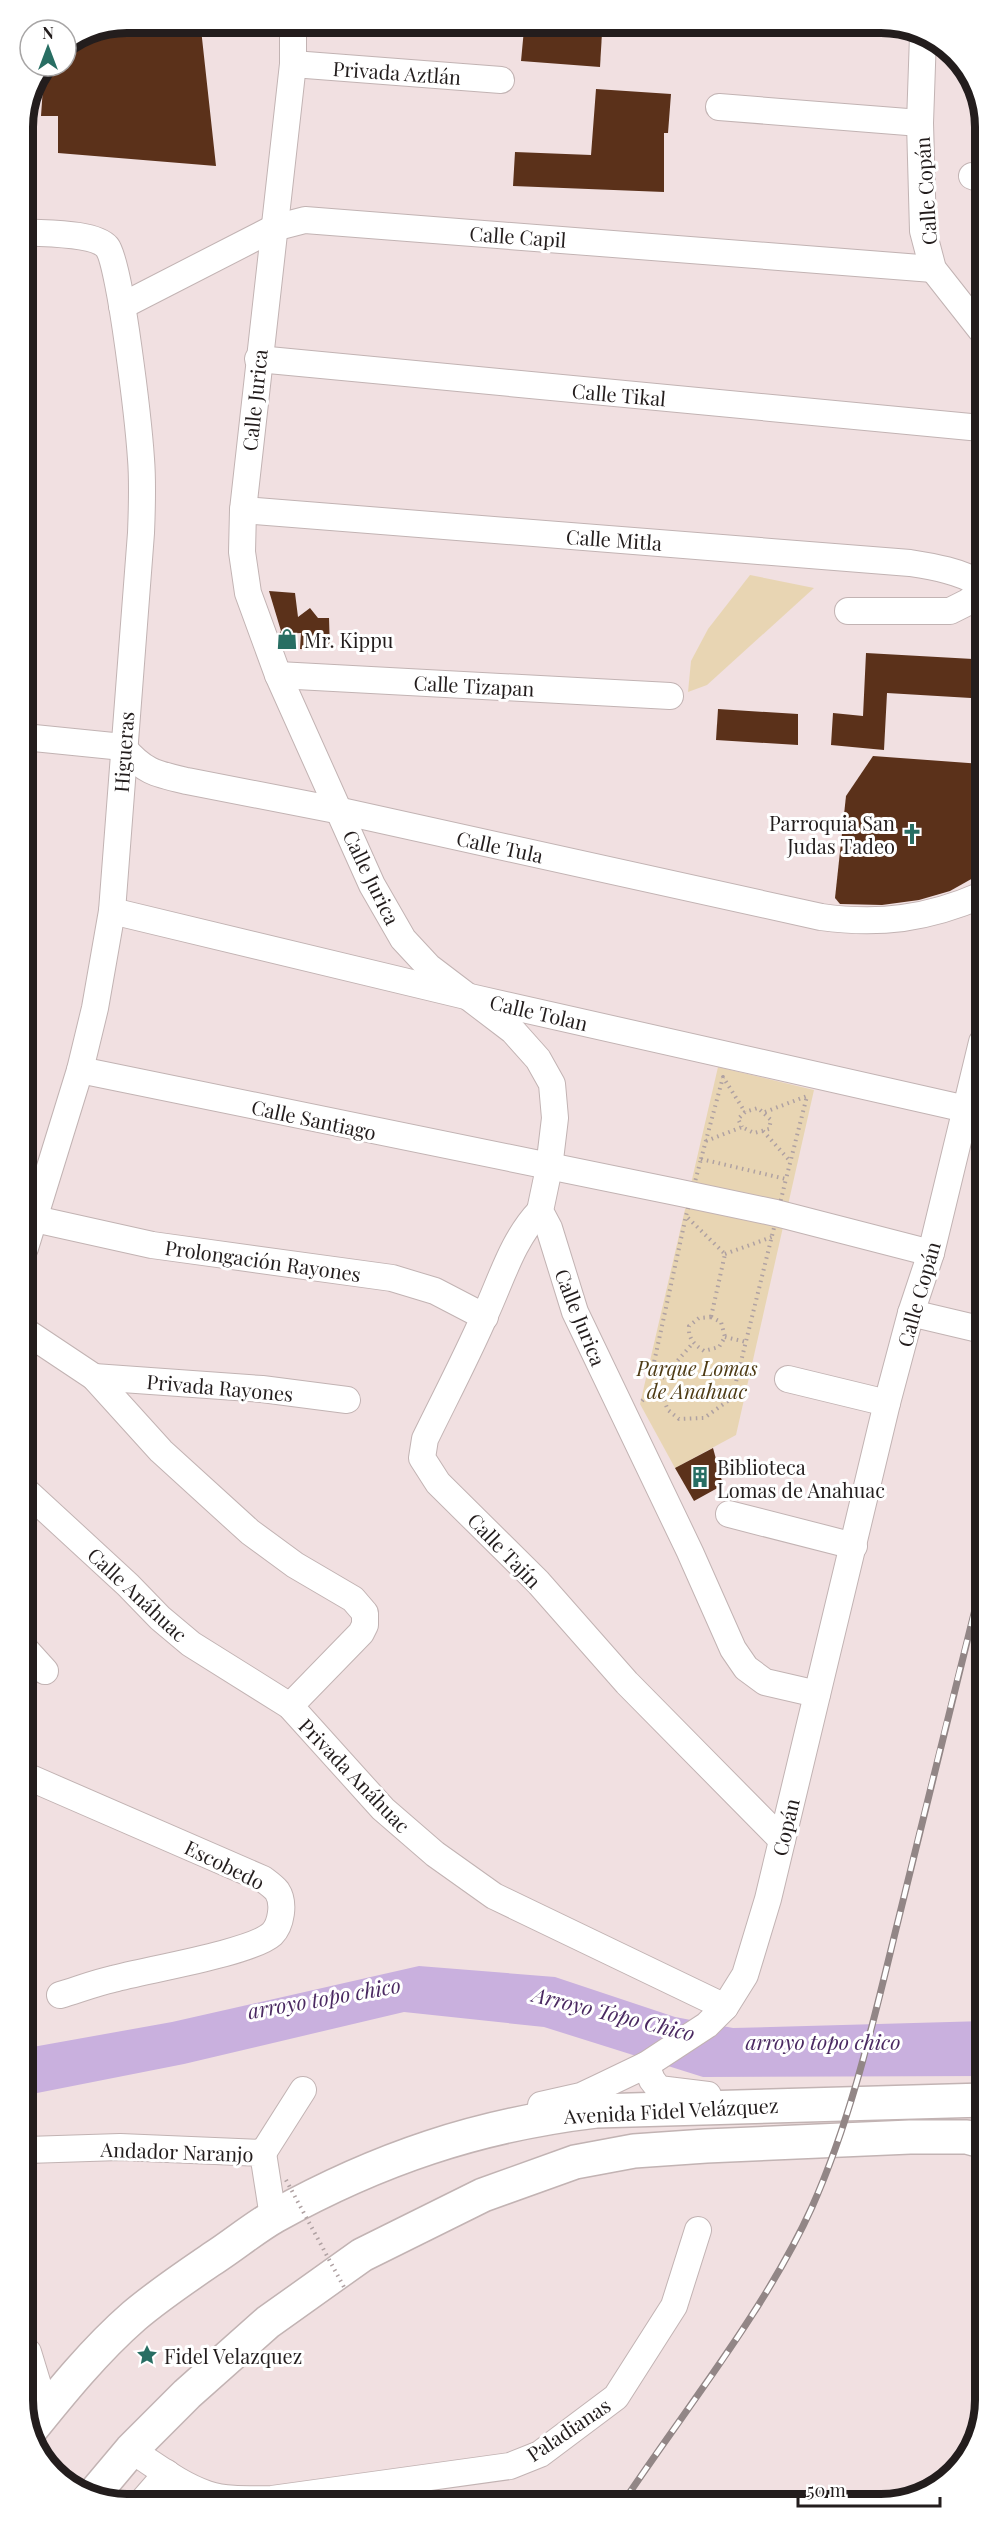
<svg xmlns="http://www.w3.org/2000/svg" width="1008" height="2527" viewBox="0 0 1008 2527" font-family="'Playfair Display',serif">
  <rect width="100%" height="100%" fill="#f1e0e1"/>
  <g fill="#e8d5b3">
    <polygon points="750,575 814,588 707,685 688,692 691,661 708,629"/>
    <polygon points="718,1067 814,1090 736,1435 675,1468 640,1404"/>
  </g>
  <polygon fill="#c9b0de" points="419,1966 555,1977 675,2017 733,2028 985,2021 985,2076 703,2077 544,2027 404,2012 184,2064 27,2095 27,2048 172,2022"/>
  <g fill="#5b311a">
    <polygon points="201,29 216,166 58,153 58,116 41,116 44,73 47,66 66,66 66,45 87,30"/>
    <polygon points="524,29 602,33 600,67 521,61"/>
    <polygon points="596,89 671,94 668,133 664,133 664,192 513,186 515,152 591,155"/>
    <polygon points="269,591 295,593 298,617 310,608 318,618 329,618 330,650 300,649 301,633 279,634 281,631"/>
    <polygon points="866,653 973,659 971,698 887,693 884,750 831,745 833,713 863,716"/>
    <polygon points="718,709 798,714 798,745 716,740"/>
    <polygon points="873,756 982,764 982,873 950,891 919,900 882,905 840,904 835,898 846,796"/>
    <polygon points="713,1448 723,1485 694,1501 675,1468"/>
  </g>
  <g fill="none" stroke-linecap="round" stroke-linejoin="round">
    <defs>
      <g id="minor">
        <polyline points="293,28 293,64 243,510 242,552 248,593 278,675 372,885 403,939 429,967 513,1031 538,1059 552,1084 555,1118 549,1168 540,1211 549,1228 575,1312 690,1552 733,1649 746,1668 765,1682 817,1694"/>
        <polyline points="923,36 920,123 923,231 933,269 981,330"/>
        <polyline points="293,64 501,80"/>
        <polyline points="719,107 920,123"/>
        <polyline points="972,176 980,179"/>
        <path d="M23,232C43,234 94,232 107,247C121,264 139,429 141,459C143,484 142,508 141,533L112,911L95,1008L80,1070L25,1248"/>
        <polyline points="122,306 274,228 305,220 933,269"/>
        <polyline points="258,359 981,428"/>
        <path d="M243,510L910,563C935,567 959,571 981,584"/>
        <polyline points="848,611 950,611 968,602 981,591"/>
        <polyline points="278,675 670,696"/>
        <path d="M24,737L123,747C144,772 156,774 187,781L341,811L821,917C879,925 927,919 982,895"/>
        <polyline points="112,911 470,997 966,1109"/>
        <polyline points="80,1070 676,1192 776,1213 931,1253"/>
        <path d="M540,1211C512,1240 501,1281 484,1317C466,1358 445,1398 425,1439L422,1458L438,1483L538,1582L627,1683L782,1840"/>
        <polyline points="35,1219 152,1245 392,1278 435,1291 485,1317"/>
        <polyline points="911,1313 983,1330"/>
        <polyline points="25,1331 94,1377 161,1451 250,1532 295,1565 353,1599 365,1613 365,1625 361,1633 290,1706"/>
        <polyline points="94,1377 262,1389 347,1400"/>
        <polyline points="788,1379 887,1403"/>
        <polyline points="26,1491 128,1585 160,1618 191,1644 290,1706 383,1809 435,1854 494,1896 725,2007"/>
        <polyline points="729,1514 854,1546"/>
        <polyline points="26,1650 45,1671"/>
        <path d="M26,1776L263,1879C267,1882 274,1887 277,1891C285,1903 281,1925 272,1934C251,1953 145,1970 113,1979C95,1983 77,1990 60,1995"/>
        <polyline points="646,2065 652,2080 659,2089 708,2095"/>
        <polyline points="541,2105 581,2096 598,2088 646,2065 707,2025 725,2007 745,1975 768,1899 887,1403 911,1313 931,1253 982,1042"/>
        <polyline points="27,2150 120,2147 263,2153 273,2217"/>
        <polyline points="263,2153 303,2090"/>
        <polyline points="28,2352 46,2411"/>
        <path d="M131,2450C155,2465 180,2485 207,2494C228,2501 251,2499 272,2499L510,2466L540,2454L616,2397L674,2306L698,2230"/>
        <polyline points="140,2504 167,2473"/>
      </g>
      <g id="highway">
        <path d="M28,2433C61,2392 95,2350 134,2316C160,2294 187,2276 215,2257C235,2244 254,2228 275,2216C378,2159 478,2125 596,2111L985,2100"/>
        <polyline points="94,2494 131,2450 187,2394 268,2322 362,2255 483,2195 575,2162 634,2151 706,2146 910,2137 967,2137 985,2142"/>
      </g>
    </defs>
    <use href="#minor" stroke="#c2b3b3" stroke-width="28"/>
    <use href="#highway" stroke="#c2b3b3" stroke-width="36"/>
    <g stroke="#afa1a2" stroke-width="4" stroke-dasharray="1.5 4.5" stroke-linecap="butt">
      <polyline points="765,1112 807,1096 786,1179"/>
      <polyline points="763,1131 790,1161"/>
      <polyline points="706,1141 742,1127 754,1133 769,1129 771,1120 758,1108 745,1112 738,1119 742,1127"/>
      <polygon points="701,1159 786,1179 732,1398 704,1418 679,1419 668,1410 657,1384 653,1367 686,1216"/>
      <polyline points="701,1159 723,1077 745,1112"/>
      <polyline points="688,1218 725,1254 711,1317"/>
      <polyline points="725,1254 772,1237"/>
      <path d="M711,1317L721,1322L725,1337L719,1347L704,1351C694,1344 688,1339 689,1326L699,1318Z"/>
      <polyline points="725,1337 746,1342"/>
      <polyline points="642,1401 693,1343"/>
    </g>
    <use href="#minor" stroke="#fff" stroke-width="26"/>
    <use href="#highway" stroke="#fff" stroke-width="33"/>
    <defs>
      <path id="rail" d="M624,2501C686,2408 766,2309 812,2207C853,2115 875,2014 899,1917C927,1802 955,1687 984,1573"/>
    </defs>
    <use href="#rail" stroke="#928686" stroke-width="7"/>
    <use href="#rail" stroke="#fff" stroke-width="4.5" stroke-dasharray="14" stroke-linecap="butt"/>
    <polyline stroke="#afa1a2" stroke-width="4" stroke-dasharray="1.5 4.5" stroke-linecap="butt" points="286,2180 345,2289"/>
  </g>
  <defs>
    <symbol id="shop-bare" viewBox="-9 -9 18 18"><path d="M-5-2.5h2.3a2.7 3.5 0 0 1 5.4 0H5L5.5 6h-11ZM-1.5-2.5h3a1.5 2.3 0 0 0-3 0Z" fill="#286e63" stroke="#fff" stroke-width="2.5" paint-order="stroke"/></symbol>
    <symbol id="church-bare" viewBox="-9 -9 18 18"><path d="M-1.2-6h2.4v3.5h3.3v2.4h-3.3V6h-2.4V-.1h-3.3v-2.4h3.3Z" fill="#286e63" stroke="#fff" stroke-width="2.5" paint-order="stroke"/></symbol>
    <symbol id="building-bare" viewBox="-9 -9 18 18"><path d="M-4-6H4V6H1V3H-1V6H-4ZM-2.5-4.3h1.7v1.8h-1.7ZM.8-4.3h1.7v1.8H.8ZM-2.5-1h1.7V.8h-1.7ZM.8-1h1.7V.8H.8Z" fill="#286e63" stroke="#fff" stroke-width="2.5" paint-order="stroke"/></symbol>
    <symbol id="sight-bare" viewBox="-9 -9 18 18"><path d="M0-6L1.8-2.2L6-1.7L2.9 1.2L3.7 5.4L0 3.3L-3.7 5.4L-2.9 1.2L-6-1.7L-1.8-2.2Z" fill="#286e63" stroke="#fff" stroke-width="2.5" paint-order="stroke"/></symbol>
  </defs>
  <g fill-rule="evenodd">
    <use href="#shop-bare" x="272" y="624" width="30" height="30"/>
    <use href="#church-bare" x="897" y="819" width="30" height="30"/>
    <use href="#building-bare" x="685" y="1462" width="30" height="30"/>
    <use href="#sight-bare" x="132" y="2340" width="30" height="30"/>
  </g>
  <g text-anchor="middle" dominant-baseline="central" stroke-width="6" stroke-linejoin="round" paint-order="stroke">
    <g font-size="20" fill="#231d1d" stroke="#fff">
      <text transform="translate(397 72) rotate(4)">Privada Aztlán</text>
      <text transform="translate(925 191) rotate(-94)">Calle Copán</text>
      <text transform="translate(518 236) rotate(4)">Calle Capil</text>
      <text transform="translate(619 394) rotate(5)">Calle Tikal</text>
      <text transform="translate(254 400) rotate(-84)">Calle Jurica</text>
      <text transform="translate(614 539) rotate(4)">Calle Mitla</text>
      <text transform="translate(474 685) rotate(3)">Calle Tizapan</text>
      <text transform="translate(123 752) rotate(-86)">Higueras</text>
      <text transform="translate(500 846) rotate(12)">Calle Tula</text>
      <text transform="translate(372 877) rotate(64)">Calle Jurica</text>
      <text transform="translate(539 1012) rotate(13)">Calle Tolan</text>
      <text transform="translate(314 1119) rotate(12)">Calle Santiago</text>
      <text transform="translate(263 1260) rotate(8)">Prolongación Rayones</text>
      <text transform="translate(918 1294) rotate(-74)">Calle Copán</text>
      <text transform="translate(581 1317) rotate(68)">Calle Jurica</text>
      <text transform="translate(220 1387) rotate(5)">Privada Rayones</text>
      <text transform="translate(505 1550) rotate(46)">Calle Tajín</text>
      <text transform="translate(138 1594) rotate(43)">Calle Anáhuac</text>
      <text transform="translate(355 1775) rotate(46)">Privada Anáhuac</text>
      <text transform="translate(785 1827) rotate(-77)">Copán</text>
      <text transform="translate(225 1864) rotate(26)">Escobedo</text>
      <text transform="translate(671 2110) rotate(-3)">Avenida Fidel Velázquez</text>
      <text transform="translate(177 2151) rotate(2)">Andador Naranjo</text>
      <text transform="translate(568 2429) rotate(-34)">Paladianas</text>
    </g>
    <g font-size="20" fill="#231d1d" stroke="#fff" text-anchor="start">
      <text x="304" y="639">Mr. Kippu</text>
      <text x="895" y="822" text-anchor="end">Parroquia San<tspan x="895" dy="23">Judas Tadeo</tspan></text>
      <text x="717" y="1466">Biblioteca<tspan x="717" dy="23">Lomas de Anahuac</tspan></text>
      <text x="164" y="2355">Fidel Velazquez</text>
    </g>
    <g font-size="20" font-style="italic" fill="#4e3b15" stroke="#fff">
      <text x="697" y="1367">Parque Lomas<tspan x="697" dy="23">de Anahuac</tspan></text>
    </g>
    <g font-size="21" font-style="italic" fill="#4a2961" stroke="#fff">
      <text transform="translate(324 1997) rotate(-10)">arroyo topo chico</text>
      <text transform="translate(614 2013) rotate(14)">Arroyo Topo Chico</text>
      <text x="823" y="2041">arroyo topo chico</text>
    </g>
  </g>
  <path d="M0 0H1008V2527H0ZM127 33H881A94 94 0 0 1 975 127V2400A94 94 0 0 1 881 2494H127A94 94 0 0 1 33 2400V127A94 94 0 0 1 127 33Z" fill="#fff" fill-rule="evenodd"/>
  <path fill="none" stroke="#231d1d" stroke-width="8" d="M127 33H881A94 94 0 0 1 975 127V2400A94 94 0 0 1 881 2494H127A94 94 0 0 1 33 2400V127A94 94 0 0 1 127 33Z"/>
  <g transform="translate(48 48)"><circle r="28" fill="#ffffff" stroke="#a7a5a5" stroke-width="1.5"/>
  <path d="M0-4.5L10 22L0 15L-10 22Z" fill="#286e63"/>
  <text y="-9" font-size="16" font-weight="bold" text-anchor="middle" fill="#231d1d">N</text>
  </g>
  <path d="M798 2497v9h142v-9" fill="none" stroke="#231d1d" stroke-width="3"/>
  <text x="807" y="2497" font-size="18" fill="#231d1d" stroke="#ffffff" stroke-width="4.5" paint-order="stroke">50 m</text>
</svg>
